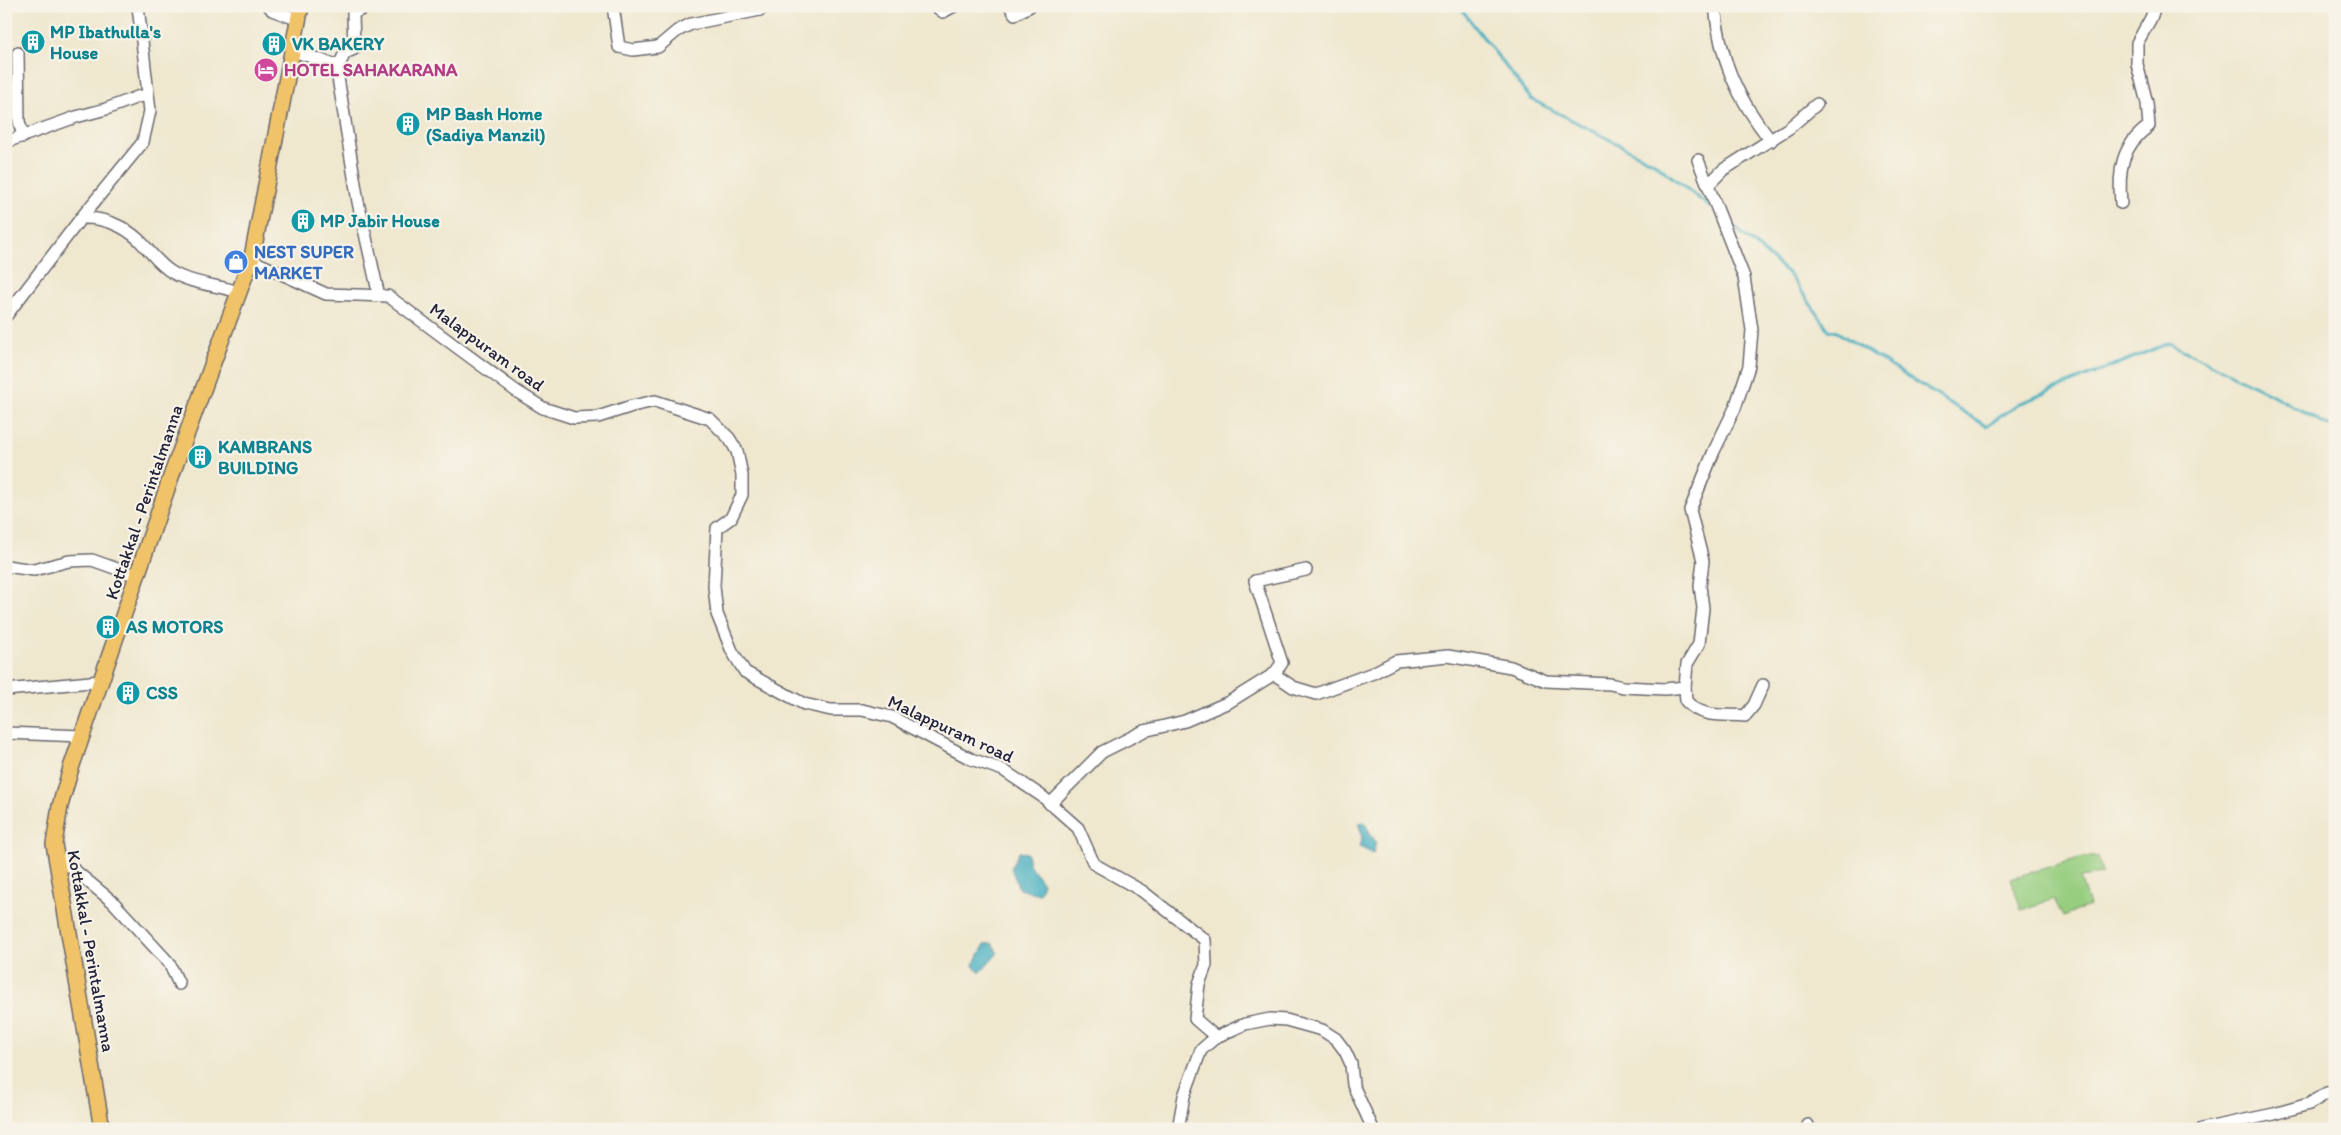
<svg xmlns="http://www.w3.org/2000/svg" width="2341" height="1135" viewBox="0 0 2341 1135" font-family="Itim,sans-serif">
  <rect width="100%" height="100%" fill="#f7f3e8"/>
  <filter id="ink" filterUnits="userSpaceOnUse"><feTurbulence type="fractalNoise" baseFrequency=".02" numOctaves="2"/><feDisplacementMap in="SourceGraphic" scale="10" xChannelSelector="R" yChannelSelector="G"/><feConvolveMatrix kernelMatrix="1 2 1 2 8 2 1 2 1" color-interpolation-filters="sRGB"/></filter>
  <filter id="wash" filterUnits="userSpaceOnUse"><feTurbulence type="fractalNoise" baseFrequency=".0096" numOctaves="4" result="noise"/><feDisplacementMap in="SourceGraphic" scale="20" xChannelSelector="R" yChannelSelector="G"/><feGaussianBlur stdDeviation="1.12" result="paint"/><feColorMatrix in="noise" values="0 0 0 0 0 0 0 0 0 0 0 0 0 0 0 0 0 1.4 0 .05"/><feComposite in="paint" operator="in"/></filter>
  <g filter="url(#wash)">
    <rect width="100%" height="100%" fill="#efe7ce"/>
    <polygon fill="#96cd7f" stroke="#5c785d" points="2083,857 2098,857 2102,874 2080,877 2089,906 2063,917 2054,899 2021,910 2011,878"/>
    <g fill="#42adc0" stroke="#32687e">
      <polygon points="1364,822 1376,843 1373,854 1360,847 1362,839 1359,823"/>
      <polygon points="1019,852 1027,853 1029,864 1043,883 1039,894 1019,889 1011,868"/>
      <polygon points="992,943 998,953 980,973 973,966 985,944"/>
    </g>
    <g fill="none" stroke-linecap="round" stroke-linejoin="round">
      <g stroke="#42adc0" stroke-width="3">
        <polyline points="1459,6 1531,99 1653,162 1710,207"/>
        <polyline points="1731,224 1789,274 1829,330 1837,332 1986,426 2021,403 2169,343 2267,392 2335,429"/>
      </g>
    </g>
  </g>
  <g filter="url(#ink)">
    <g fill="none" stroke-linecap="round" stroke-linejoin="round">
      <defs>
        <g id="minor">
          <polyline points="269,6 272,10 299,20"/>
          <polyline points="613,6 619,47 633,50 658,47 677,31 691,24 760,10"/>
          <polyline points="935,6 943,12 954,6"/>
          <polyline points="1010,6 1015,14 1030,6"/>
          <path d="M1715,6C1720,61 1737,98 1771,141"/>
          <polyline points="293,51 336,65 358,202 379,296"/>
          <polyline points="18,53 19,121 23,137"/>
          <polyline points="336,65 340,63 345,53 354,49 353,13 369,6"/>
          <polyline points="6,142 76,117 106,109 140,96 148,97"/>
          <polyline points="1708,185 1723,170 1789,128 1817,104"/>
          <path d="M2121,203C2118,171 2121,146 2149,126L2147,103L2137,64V43L2151,18L2155,6"/>
          <polyline points="81,218 143,142 150,111 138,6"/>
          <polyline points="251,260 326,294 388,296 516,391 543,408 574,418 598,417 632,406 655,401 710,419 729,438 737,451 742,475 742,495 731,518 717,528 714,586 717,614 732,651 745,672 804,704 831,710 862,710 892,717 971,759 1003,770 1043,797 1078,828 1094,864 1142,891 1205,940 1206,965 1199,984 1195,1019 1216,1037 1245,1024 1270,1019 1286,1020 1322,1030 1336,1039 1345,1051 1351,1064 1353,1085 1373,1129"/>
          <path d="M6,316L81,218C103,217 125,226 140,241C151,252 159,265 173,273C193,284 217,285 239,292"/>
          <polyline points="6,566 34,570 69,561 92,560 137,576"/>
          <polyline points="1274,674 1282,663 1255,581 1306,570"/>
          <path d="M1685,687L1686,701C1702,719 1723,714 1745,716L1754,705L1763,685"/>
          <polyline points="6,690 101,681"/>
          <polyline points="6,733 82,736"/>
          <polyline points="1050,804 1102,752 1144,731 1185,721 1229,702 1274,674 1293,687 1316,694 1373,673 1396,661 1448,656 1511,667 1546,681 1610,684 1623,687 1665,689 1685,687 1687,664 1699,644 1703,608 1700,586 1703,561 1690,510 1714,451 1735,408 1749,366 1752,330 1744,277 1698,160"/>
          <polyline points="56,855 113,902 169,963 179,984"/>
          <polyline points="1808,1125 1809,1129"/>
          <polyline points="1178,1129 1184,1096 1201,1050 1216,1037"/>
          <polyline points="2202,1129 2274,1114 2309,1104 2327,1093 2335,1092"/>
        </g>
        <polyline id="major" points="102,1129 54,844 60,806 71,768 173,471 252,257 301,6"/>
      </defs>
      <use href="#minor" stroke="#6a676e" stroke-width="14"/>
      <use href="#major" stroke="#6a676e" stroke-width="18"/>
      <use href="#minor" stroke="#fff" stroke-width="11"/>
      <use href="#major" stroke="#f0c369" stroke-width="15"/>
    </g>
  </g>
  <defs>
    <symbol id="building-disc" viewBox="-11 -11 22 22"><circle r="9.5" fill="#0f9aa8" stroke="#f7f3e8"/><path d="M-4-6H4V6H1V3H-1V6H-4ZM-2.5-4.3h1.7v1.8h-1.7ZM.8-4.3h1.7v1.8H.8ZM-2.5-1h1.7V.8h-1.7ZM.8-1h1.7V.8H.8Z" fill="#fff"/></symbol>
    <symbol id="hotel-disc" viewBox="-11 -11 22 22"><circle r="9.5" fill="#d1479c" stroke="#f7f3e8"/><path d="M-6-4.5h1.5V1H6V5H4.5V3h-9V5H-6ZM-4 0a1.8 1.8 0 1 1 3.6 0ZM.5 0V-2.5h3Q6-2.5 6 0Z" fill="#fff"/></symbol>
    <symbol id="shop-disc" viewBox="-11 -11 22 22"><circle r="9.5" fill="#3f7fe0" stroke="#f7f3e8"/><path d="M-5-2.5h2.3a2.7 3.5 0 0 1 5.4 0H5L5.5 6h-11ZM-1.5-2.5h3a1.5 2.3 0 0 0-3 0Z" fill="#fff"/></symbol>
  </defs>
  <g fill-rule="evenodd">
    <use href="#building-disc" x="19" y="28" width="28" height="28"/>
    <use href="#building-disc" x="260" y="30" width="28" height="28"/>
    <use href="#hotel-disc" x="252" y="56" width="28" height="28"/>
    <use href="#building-disc" x="394" y="110" width="28" height="28"/>
    <use href="#building-disc" x="289" y="207" width="28" height="28"/>
    <use href="#shop-disc" x="222" y="248" width="28" height="28"/>
    <use href="#building-disc" x="186" y="443" width="28" height="28"/>
    <use href="#building-disc" x="94" y="613" width="28" height="28"/>
    <use href="#building-disc" x="114" y="679" width="28" height="28"/>
  </g>
  <g text-anchor="middle" dominant-baseline="central" stroke-width="4.5" stroke-linejoin="round" paint-order="stroke">
    <g font-size="18" font-weight="bold" fill="#0d838f" stroke="#f7f3e8" text-anchor="start">
      <text x="50" y="32">MP Ibathulla's<tspan x="50" dy="21">House</tspan></text>
      <text x="292" y="44">VK BAKERY</text>
      <text x="426" y="114">MP Bash Home<tspan x="426" dy="21">(Sadiya Manzil)</tspan></text>
      <text x="320" y="221">MP Jabir House</text>
      <text x="218" y="447">KAMBRANS<tspan x="218" dy="21">BUILDING</tspan></text>
      <text x="126" y="627">AS MOTORS</text>
      <text x="146" y="693">CSS</text>
    </g>
    <g font-size="18" font-weight="bold" fill="#b23c85" stroke="#f7f3e8" text-anchor="start">
      <text x="284" y="70">HOTEL SAHAKARANA</text>
    </g>
    <g font-size="18" font-weight="bold" fill="#366cbe" stroke="#f7f3e8" text-anchor="start">
      <text x="254" y="252">NEST SUPER<tspan x="254" dy="21">MARKET</tspan></text>
    </g>
    <g font-size="18" fill="#22223b" stroke="#f7f3e8">
      <text transform="translate(487 347) rotate(36)">Malappuram road</text>
      <text transform="translate(144 502) rotate(-71)">Kottakkal - Perintalmanna</text>
      <text transform="translate(951 729) rotate(25)">Malappuram road</text>
      <text transform="translate(91 951) rotate(80)">Kottakkal - Perintalmanna</text>
    </g>
  </g>
  <rect width="2341" height="1135" fill="none" stroke="#f7f3e8" stroke-width="25"/>
</svg>
